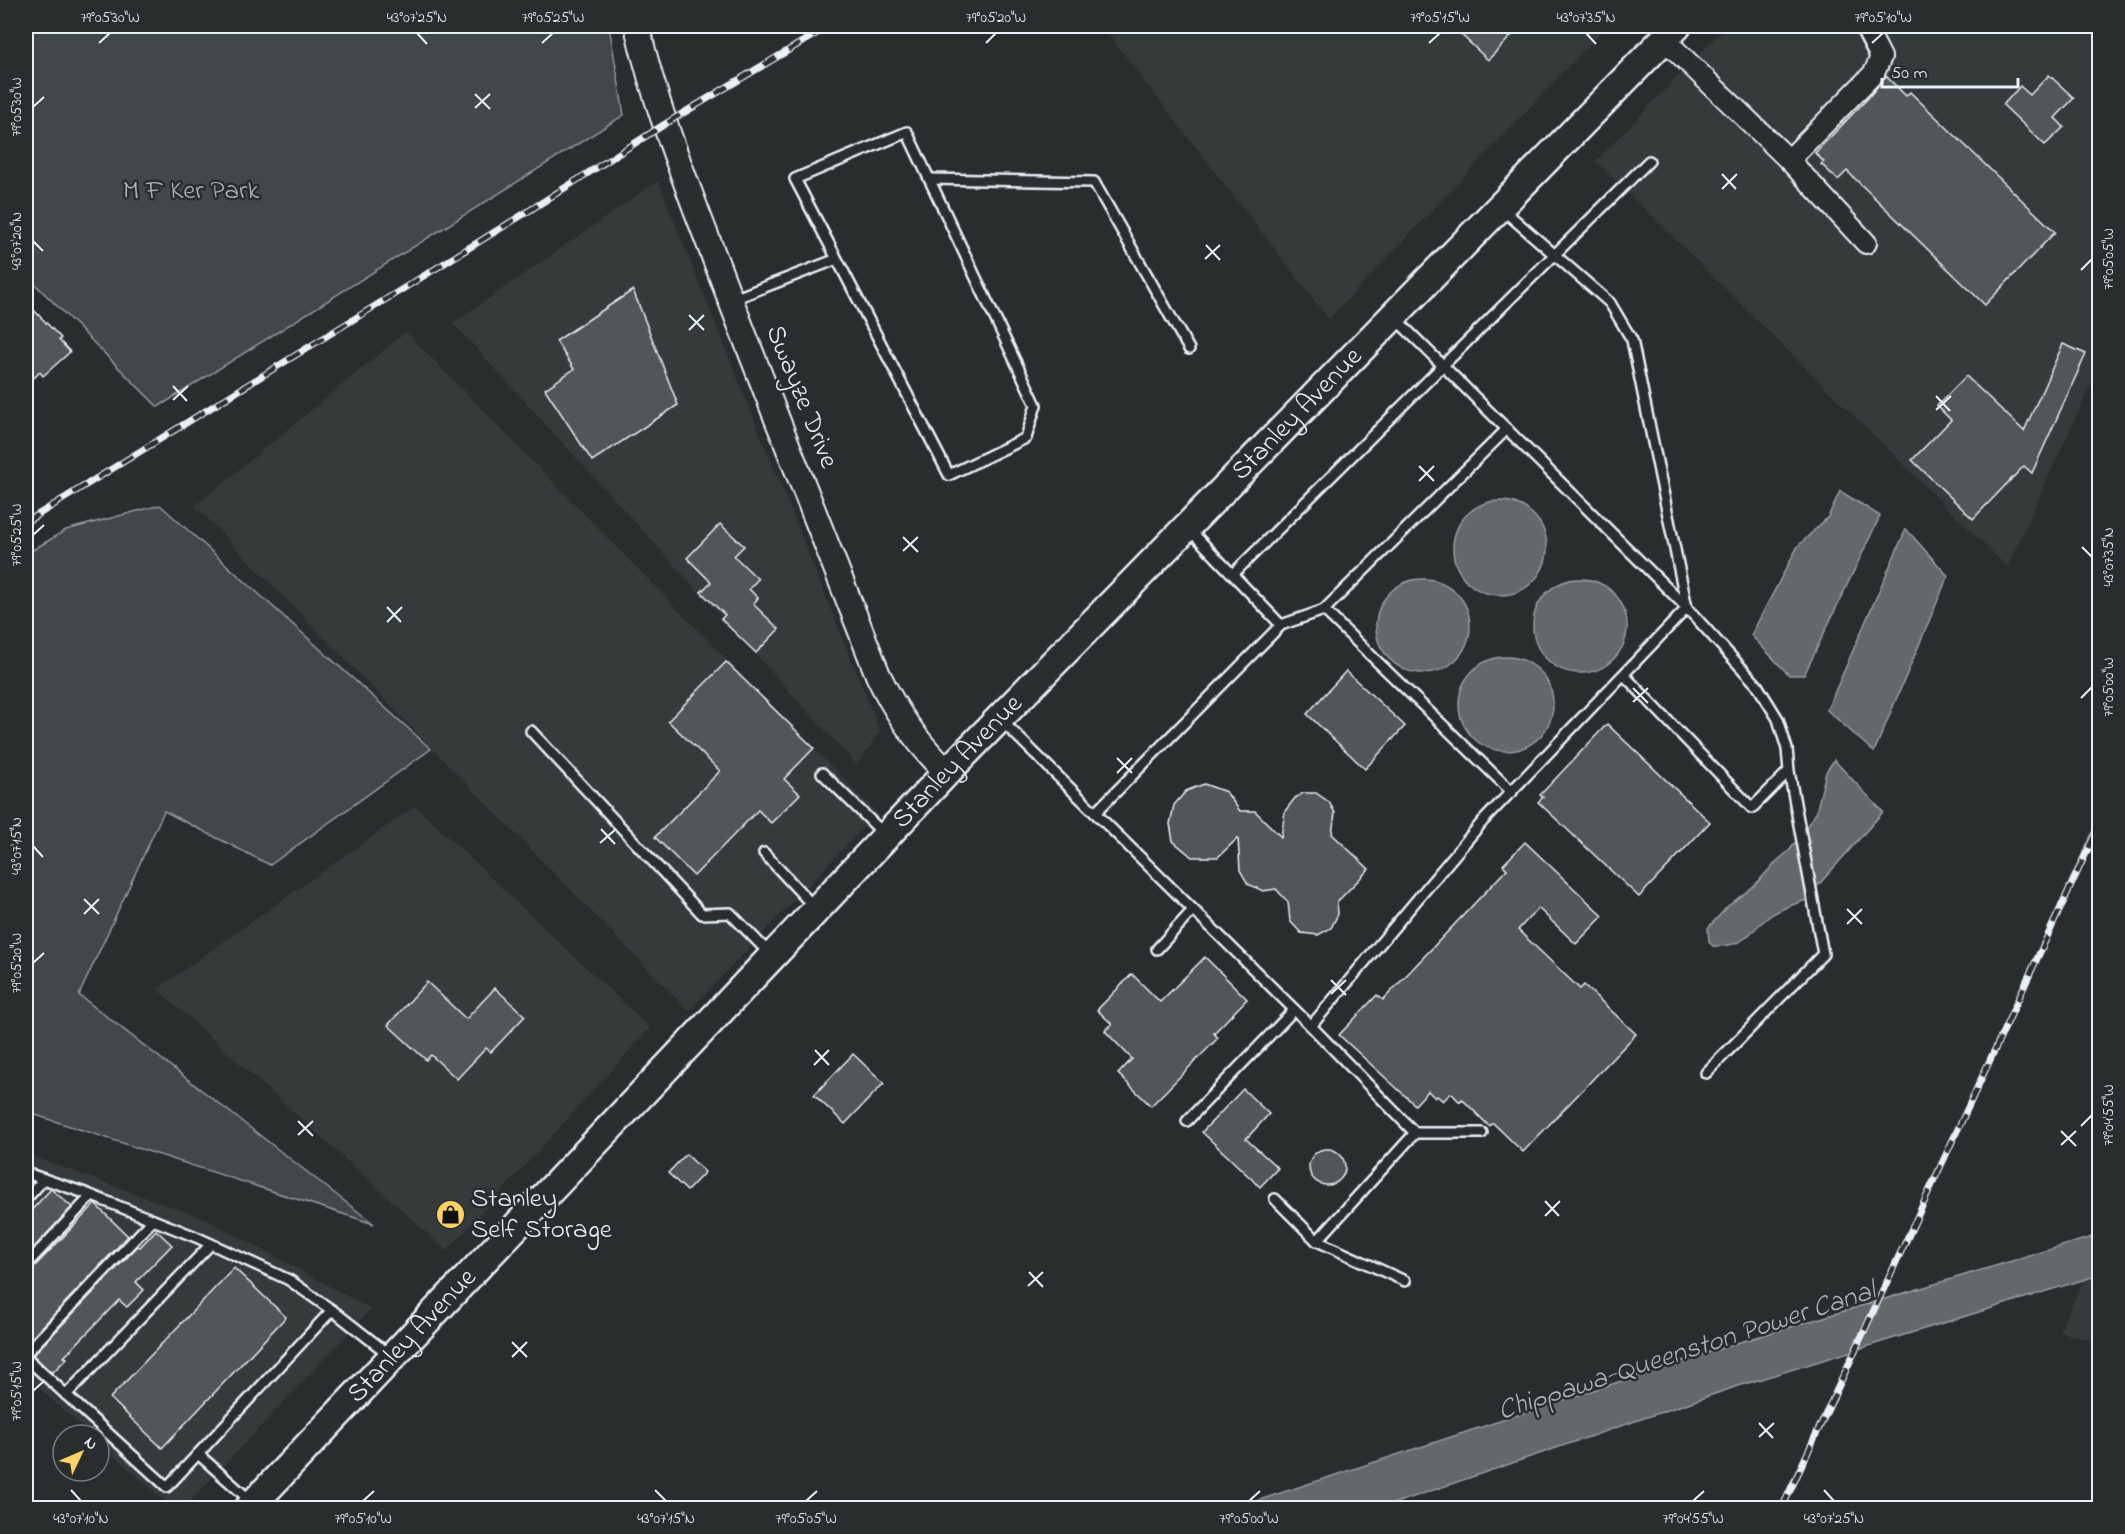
<svg xmlns="http://www.w3.org/2000/svg" width="2125" height="1534" viewBox="0 0 2125 1534" font-family="'Indie Flower',sans-serif">
  <rect width="100%" height="100%" fill="#2a2d2e"/>
  <filter id="ink" filterUnits="userSpaceOnUse"><feTurbulence type="fractalNoise" baseFrequency=".0167" numOctaves="2"/><feDisplacementMap in="SourceGraphic" scale="12" xChannelSelector="R" yChannelSelector="G"/><feConvolveMatrix kernelMatrix="1 2 1 2 8 2 1 2 1" color-interpolation-filters="sRGB"/></filter>
  <g filter="url(#ink)">
    <g fill="#363a3b">
      <polygon points="1102,26 1607,26 1329,319"/>
      <polygon points="1727,26 2099,26 2099,367 2007,567 1596,161"/>
      <polygon points="658,181 880,731 857,765 453,323"/>
      <polygon points="406,332 877,813 689,1011 195,506"/>
      <polygon points="415,806 650,1028 447,1251 157,989"/>
      <polygon points="26,1154 208,1220 371,1309 184,1508 173,1508 99,1442 99,1435 91,1435 26,1376"/>
      <polygon points="2099,1246 2099,1342 2059,1332"/>
    </g>
    <g fill="#424648" stroke="#959ca0" stroke-width="1.5">
      <polygon points="26,26 609,26 624,115 158,407 26,275"/>
      <polygon points="160,505 431,749 270,865 164,811 79,995 374,1224 26,1112 26,554 66,530"/>
    </g>
    <g fill="#63686b" stroke="#989fa3" stroke-width="1.5">
      <polygon points="1840,491 1880,516 1804,675 1789,675 1751,635 1798,546 1828,517"/>
      <circle cx="1500" cy="548" r="47"/>
      <polygon points="1906,529 1948,576 1874,752 1827,710"/>
      <circle cx="1423" cy="626" r="47"/>
      <circle cx="1580" cy="626" r="47"/>
      <circle cx="1506" cy="704" r="47"/>
      <path d="M1834,760L1883,812L1814,890L1810,898C1797,904 1782,907 1770,916C1746,933 1748,947 1713,946L1709,942L1708,928L1728,906L1756,884L1776,862L1790,850L1816,813L1826,772Z"/>
      <polygon points="2099,1235 2099,1275 1735,1387 1381,1508 1235,1508 1737,1343"/>
    </g>
    <g fill="#535759" stroke="#e8f1f8" stroke-width="1.5">
      <polygon points="1452,26 1521,26 1488,60"/>
      <polygon points="2049,75 2074,98 2055,118 2064,127 2045,145 2003,105 2020,86 2030,95"/>
      <polygon points="1886,76 1906,96 1910,92 2055,232 1985,305 1847,171 1838,180 1821,164 1824,162 1815,153 1868,98"/>
      <polygon points="633,290 678,405 592,461 545,389 574,369 556,341"/>
      <polygon points="26,302 61,338 59,340 70,352 43,376 40,372 34,378 26,369"/>
      <polygon points="2063,344 2086,354 2032,473 2024,466 1973,519 1912,460 1951,420 1937,406 1966,376 2024,431"/>
      <polygon points="720,524 744,546 734,556 758,579 749,589 758,598 753,604 779,629 756,653 721,619 725,615 701,592 711,582 687,558"/>
      <polygon points="726,662 814,748 784,779 800,794 771,823 758,810 694,876 655,837 720,771 668,721"/>
      <polygon points="1346,671 1405,726 1365,769 1307,714"/>
      <polygon points="1607,724 1710,822 1639,897 1538,802 1543,797 1540,795"/>
      <polygon points="1204,784 1226,792 1240,811 1255,811 1281,837 1285,811 1295,798 1303,793 1316,793 1329,802 1335,813 1332,834 1369,869 1337,902 1338,914 1331,928 1318,935 1301,933 1290,921 1288,902 1276,889 1263,891 1248,884 1240,870 1238,838 1218,857 1192,857 1173,841 1170,824 1174,805 1186,791"/>
      <polygon points="1525,842 1603,916 1576,944 1538,908 1518,930 1580,989 1584,985 1636,1034 1523,1152 1493,1123 1489,1126 1462,1099 1460,1102 1451,1093 1443,1101 1437,1096 1435,1098 1428,1091 1415,1105 1339,1035 1377,995 1383,1000 1507,869 1503,865"/>
      <polygon points="1205,957 1247,999 1214,1033 1218,1038 1151,1106 1118,1074 1132,1059 1105,1031 1112,1024 1097,1010 1132,974 1160,1002"/>
      <polygon points="427,982 466,1019 495,988 525,1016 491,1052 486,1048 457,1079 431,1055 426,1060 388,1025"/>
      <polygon points="853,1054 884,1083 845,1124 814,1095"/>
      <polygon points="1243,1089 1269,1114 1246,1139 1278,1168 1260,1187 1202,1132"/>
      <circle cx="1327" cy="1167" r="18"/>
      <polygon points="686,1154 705,1172 687,1191 668,1173"/>
      <polygon points="51,1189 72,1207 26,1256 26,1216"/>
      <polygon points="95,1204 128,1236 26,1344 26,1272 31,1270"/>
      <polygon points="156,1230 172,1245 136,1282 144,1290 127,1307 119,1300 64,1357 67,1358 52,1373 33,1355 138,1246 140,1247"/>
      <polygon points="234,1268 286,1317 162,1448 110,1398"/>
    </g>
    <g fill="none" stroke-linecap="round" stroke-linejoin="round">
      <defs>
        <g id="service">
          <polyline points="929,179 1094,182 1189,349"/>
          <polyline points="731,300 837,259 949,475 1026,438 1036,405 907,132 795,179 837,259"/>
          <polyline points="1394,317 1687,608 1757,685 1778,719 1787,749 1789,771 1823,954 1706,1073"/>
          <polyline points="1233,574 1649,161"/>
          <polyline points="1324,610 1507,429"/>
          <polyline points="1281,625 1324,610 1512,792"/>
          <polyline points="1624,675 1752,808 1789,771"/>
          <polyline points="1002,721 1311,1026 1483,821 1687,608 1632,340 1610,303 1501,208"/>
          <polyline points="531,731 702,914 730,913 771,955"/>
          <polyline points="822,773 884,834"/>
          <polyline points="1095,813 1281,625 1188,528"/>
          <polyline points="764,853 815,908"/>
          <polyline points="1157,949 1193,910"/>
          <polyline points="1311,1026 1415,1133 1482,1133"/>
          <polyline points="1187,1121 1294,1010"/>
          <polyline points="26,1173 85,1193 196,1237 289,1280 336,1313 391,1356"/>
          <polyline points="26,1199 44,1179"/>
          <polyline points="1275,1199 1317,1241 1405,1281"/>
          <polyline points="1317,1241 1415,1133"/>
          <polyline points="26,1265 91,1196"/>
          <polyline points="26,1353 153,1220"/>
          <polyline points="26,1358 167,1487 198,1454 252,1502"/>
          <polyline points="66,1395 211,1244"/>
          <polyline points="198,1454 332,1310"/>
        </g>
        <g id="minor">
          <polyline points="1664,39 1789,160 1866,243"/>
          <polyline points="1789,160 1874,73 1881,57 1865,26"/>
        </g>
        <path id="tertiary" d="M637,26C656,109 688,188 718,267C770,404 825,539 878,675C896,713 917,743 947,772"/>
        <g id="secondary">
          <path id="s1" d="M249,1508L947,772L1677,26"/>
        </g>
      </defs>
      <use href="#service" stroke="#e8f1f8" stroke-width="14"/>
      <use href="#minor" stroke="#e8f1f8" stroke-width="24"/>
      <use href="#tertiary" stroke="#e8f1f8" stroke-width="28"/>
      <use href="#secondary" stroke="#e8f1f8" stroke-width="32"/>
      <use href="#service" stroke="#2a2d2e" stroke-width="9"/>
      <use href="#minor" stroke="#2a2d2e" stroke-width="20"/>
      <use href="#tertiary" stroke="#2a2d2e" stroke-width="24"/>
      <use href="#secondary" stroke="#2a2d2e" stroke-width="27"/>
      <defs>
        <g id="rail">
          <polyline points="26,522 527,212 665,124 829,26"/>
          <polyline points="1782,1508 2100,823"/>
        </g>
      </defs>
      <use href="#rail" stroke="#e8f1f8" stroke-width="7"/>
      <use href="#rail" stroke="#2a2d2e" stroke-width="4.5" stroke-dasharray="14" stroke-linecap="butt"/>
    </g>
  </g>
  <path fill="none" stroke="#e8f1f8" stroke-width="2" d="M417,33L427,44M1586,33L1596,44M99,43L110,33M542,43L553,33M986,43L996,33M1429,43L1440,33M1872,43L1883,33M475,94L490,109M33,107L44,97M475,108L490,94M1722,174L1736,189M1722,189L1737,174M33,241L43,251M1206,245L1220,260M1205,259L1220,245M2081,270L2092,259M689,315L704,330M689,330L704,315M173,386L187,401M1936,396L1950,411M173,400L188,386M1936,410L1951,396M1419,466L1434,481M1419,481L1434,466M33,535L44,525M903,537L918,552M2082,547L2092,557M903,551L918,537M387,607L401,622M387,622L402,607M1633,688L1648,703M2081,698L2092,687M1633,702L1648,688M1117,758L1132,773M1117,773L1132,758M601,829L615,844M600,843L616,829M33,846L43,857M84,899L99,914M1847,909L1862,924M84,914L99,899M1847,924L1862,909M33,963L44,953M1331,980L1346,995M1331,994L1346,980M815,1050L829,1065M814,1065L829,1050M298,1121L313,1136M2081,1126L2092,1115M2061,1131L2076,1146M298,1135L313,1121M2061,1145L2076,1131M1545,1201L1559,1216M1545,1216L1560,1201M1029,1272L1043,1287M1028,1286L1043,1272M512,1342L527,1357M512,1357L527,1342M33,1391L44,1381M1759,1423L1773,1438M1759,1437L1774,1423M71,1490L81,1501M655,1490L666,1501M1824,1490L1834,1501M363,1501L374,1491M806,1501L817,1491M1249,1501L1260,1491M1693,1501L1704,1491"/>
  <defs>
    <symbol id="shop-disc" viewBox="-11 -11 22 22"><circle r="9.5" fill="#ffd166" stroke="#2a2d2e"/><path d="M-5-2.5h2.3a2.7 3.5 0 0 1 5.4 0H5L5.5 6h-11ZM-1.5-2.5h3a1.5 2.3 0 0 0-3 0Z" fill="#111"/></symbol>
  </defs>
  <g fill-rule="evenodd">
    <use href="#shop-disc" x="434" y="1198" width="33" height="33"/>
  </g>
  <g text-anchor="middle" dominant-baseline="central" stroke-width="5" stroke-linejoin="round" paint-order="stroke">
    <g font-size="27" fill="#aeb5ba" stroke="#2a2d2e">
      <text x="191" y="191">M F Ker Park</text>
    </g>
    <g font-size="27" fill="#e8f1f8" stroke="#2a2d2e">
      <text transform="translate(801 397) rotate(68)">Swayze Drive</text>
      <text stroke="none"><textPath href="#s1" startOffset="1515">Stanley Avenue</textPath></text>
      <text stroke="none"><textPath href="#s1" startOffset="1029">Stanley Avenue</textPath></text>
      <text stroke="none"><textPath href="#s1" startOffset="237">Stanley Avenue</textPath></text>
    </g>
    <g font-size="27" fill="#e8f1f8" stroke="#2a2d2e" text-anchor="start">
      <text x="471" y="1199">Stanley<tspan x="471" dy="31">Self Storage</tspan></text>
    </g>
    <g font-size="28" font-style="italic" fill="#acb3b9" stroke="#2a2d2e">
      <text transform="translate(1687 1352) rotate(-18)">Chippawa-Queenston Power Canal</text>
    </g>
  </g>
  <rect width="2125" height="1534" fill="none" stroke="#2a2d2e" stroke-width="66"/>
  <g transform="translate(81 1453) rotate(46)"><circle r="28" fill="#2a2d2e" stroke="#767b7f" stroke-width="1.5"/>
  <path d="M0-4.5L10 22L0 15L-10 22Z" fill="#ffd166"/>
  <text y="-9" font-size="16" font-weight="bold" text-anchor="middle" fill="#e8f1f8">N</text>
  </g>
  <path d="M1882 78v9h136v-9" fill="none" stroke="#e8f1f8" stroke-width="3"/>
  <text x="1891" y="78" font-size="18" fill="#e8f1f8" stroke="#2a2d2e" stroke-width="4.5" paint-order="stroke">50 m</text>
  <rect x="33" y="33" width="2059" height="1468" fill="none" stroke="#e8f1f8" stroke-width="2"/>
  <g font-size="15" text-anchor="middle" fill="#e8f1f8">
    <text x="110" y="22">79°05'30"W</text>
    <text x="417" y="22">43°07'25"N</text>
    <text x="553" y="22">79°05'25"W</text>
    <text x="996" y="22">79°05'20"W</text>
    <text x="1440" y="22">79°05'15"W</text>
    <text x="1586" y="22">43°07'35"N</text>
    <text x="1883" y="22">79°05'10"W</text>
    <text transform="translate(16 107) rotate(-90)" y="5">79°05'30"W</text>
    <text transform="translate(16 241) rotate(-90)" y="5">43°07'20"N</text>
    <text transform="translate(2108 259) rotate(-90)" y="5">79°05'05"W</text>
    <text transform="translate(16 535) rotate(-90)" y="5">79°05'25"W</text>
    <text transform="translate(2108 557) rotate(-90)" y="5">43°07'35"N</text>
    <text transform="translate(2108 687) rotate(-90)" y="5">79°05'00"W</text>
    <text transform="translate(16 846) rotate(-90)" y="5">43°07'15"N</text>
    <text transform="translate(16 963) rotate(-90)" y="5">79°05'20"W</text>
    <text transform="translate(2108 1115) rotate(-90)" y="5">79°04'55"W</text>
    <text transform="translate(16 1391) rotate(-90)" y="5">79°05'15"W</text>
    <text x="81" y="1523">43°07'10"N</text>
    <text x="363" y="1523">79°05'10"W</text>
    <text x="666" y="1523">43°07'15"N</text>
    <text x="806" y="1523">79°05'05"W</text>
    <text x="1249" y="1523">79°05'00"W</text>
    <text x="1693" y="1523">79°04'55"W</text>
    <text x="1834" y="1523">43°07'25"N</text>
  </g>
</svg>
